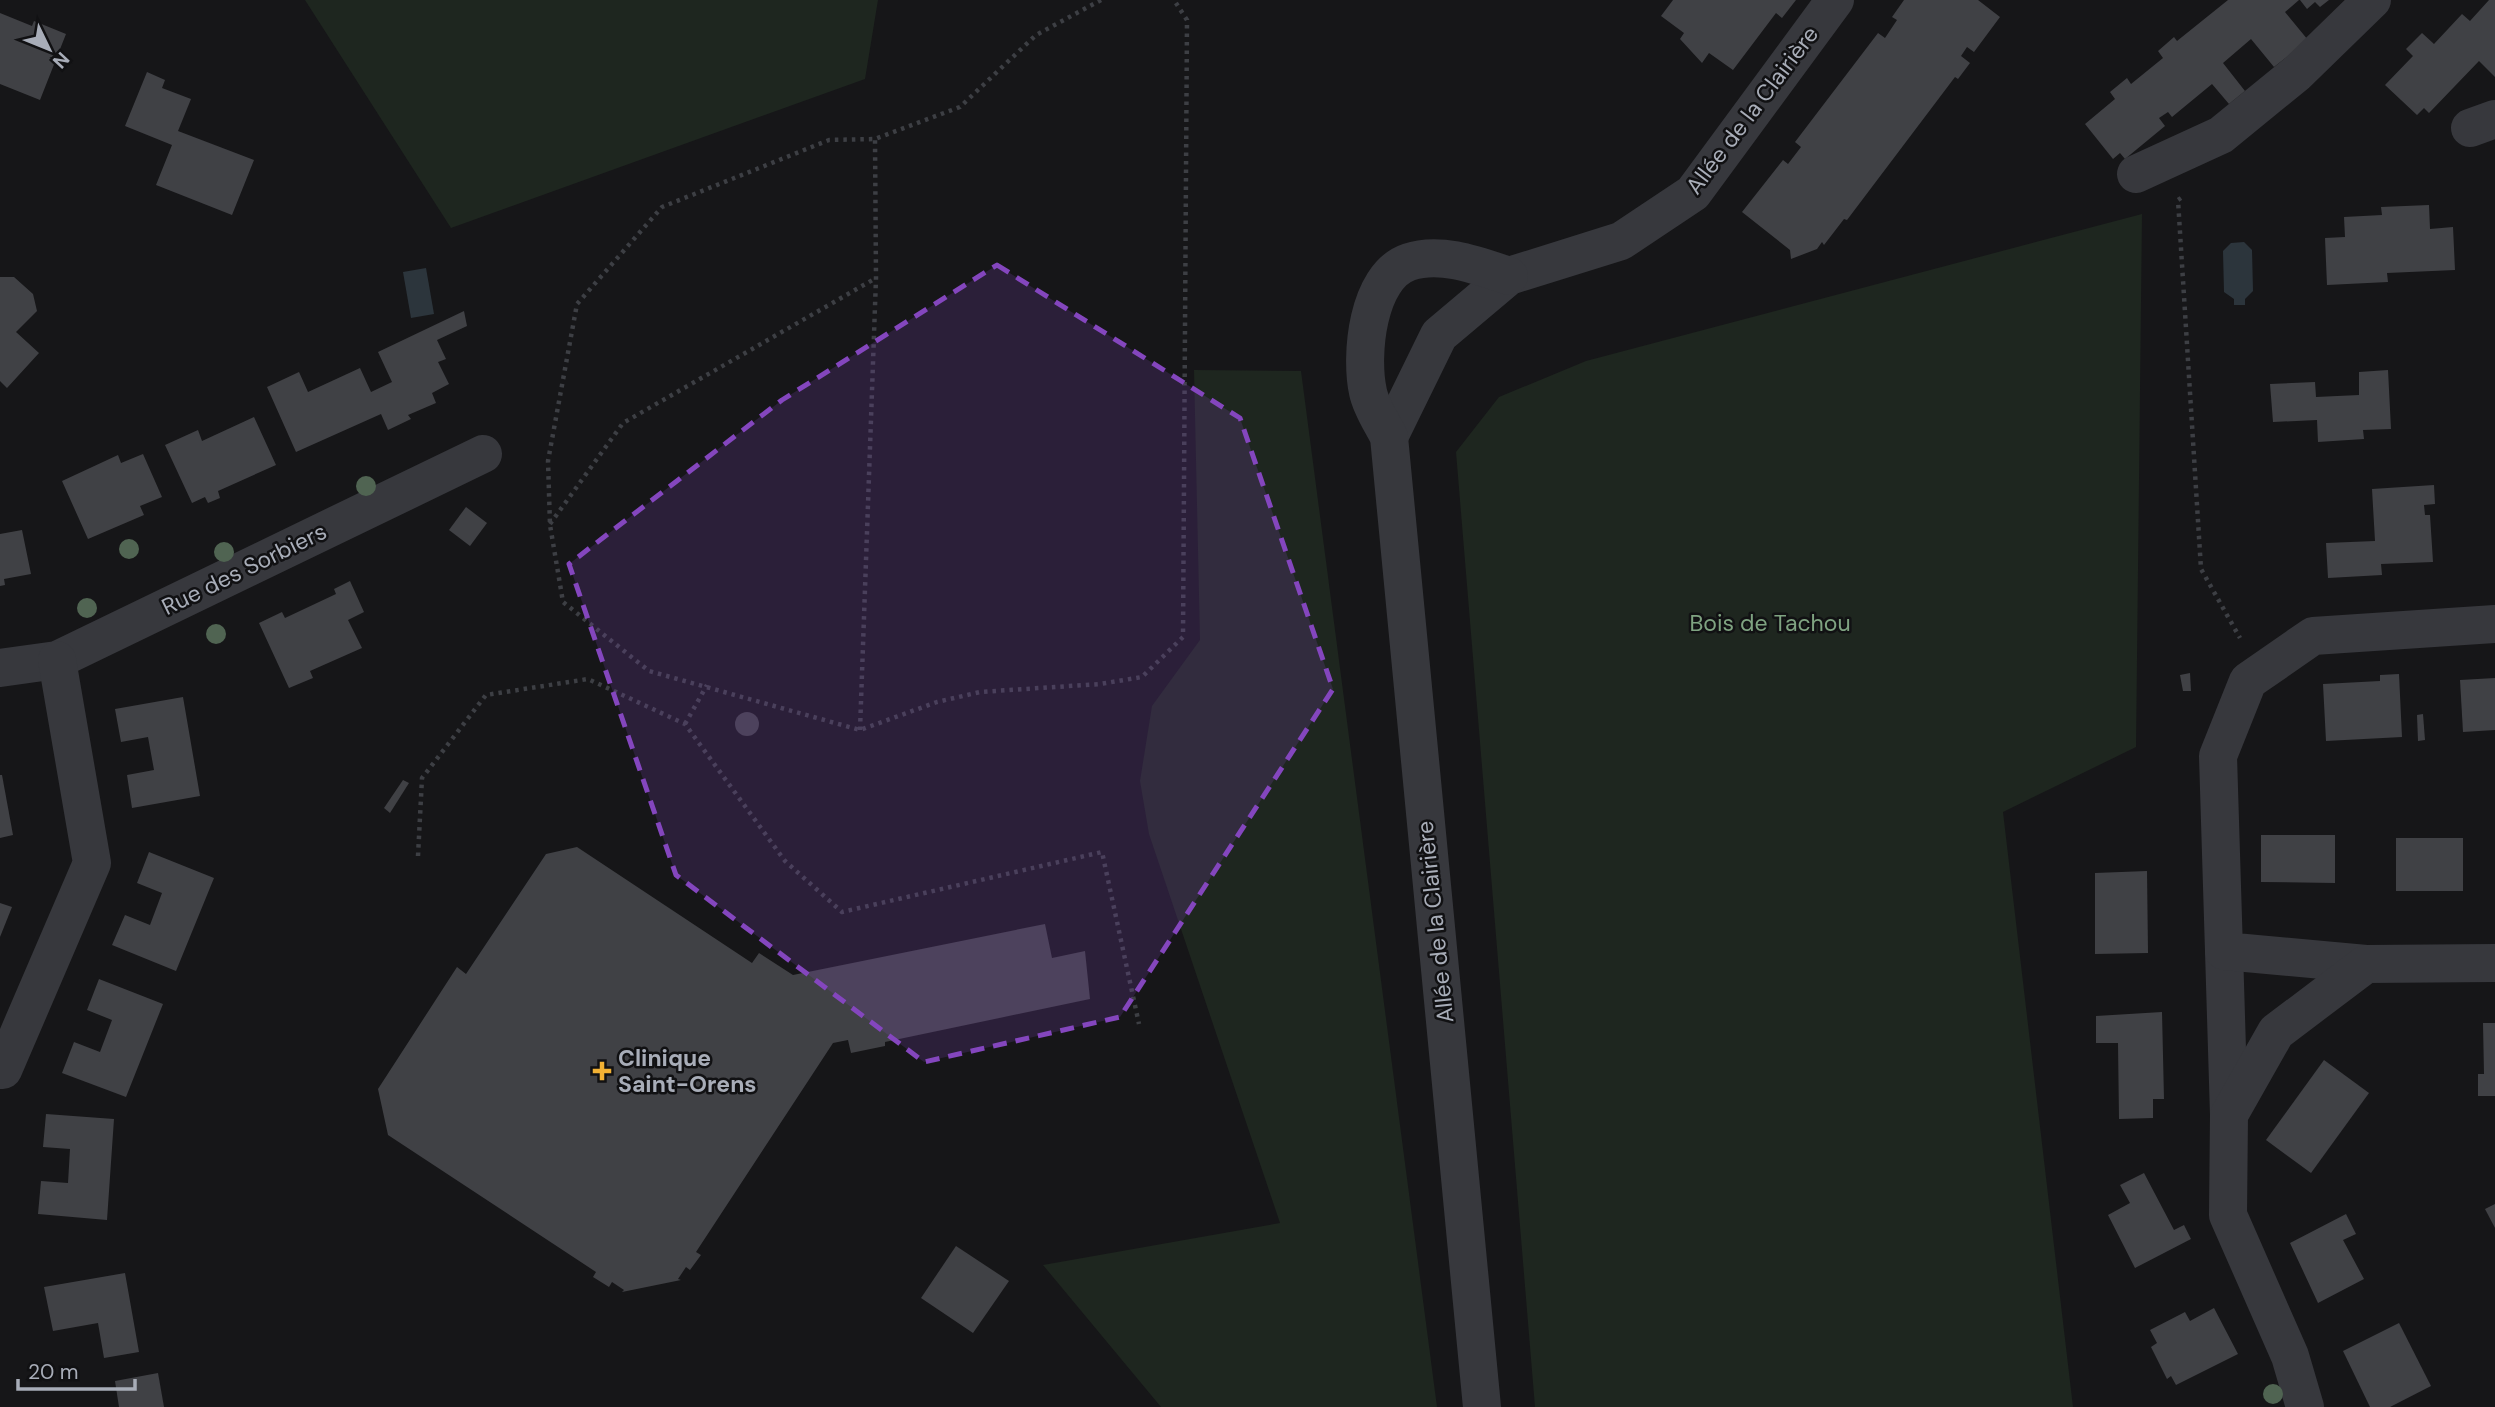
<svg xmlns="http://www.w3.org/2000/svg" width="2495" height="1407" viewBox="0 0 2495 1407" font-family="'DM Sans',sans-serif">
  <rect width="100%" height="100%" fill="#161618"/>
  <g fill="#1e261f">
    <polygon points="305,0 878,0 865,79 451,228"/>
    <polygon points="2142,214 2136,747 2003,812 2073,1407 1535,1407 1456,452 1499,397 1586,361"/>
    <polygon points="1194,370 1301,371 1437,1407 1161,1407 1043,1265 1280,1223 1149,834 1140,781 1152,706 1200,640"/>
  </g>
  <g fill="#2c353c">
    <polygon points="2244,242 2252,250 2253,291 2245,299 2245,305 2234,305 2234,299 2224,292 2223,251 2231,243"/>
    <polygon points="426,268 434,314 411,318 403,272"/>
  </g>
  <g fill="#404145">
    <polygon points="1673,0 1796,0 1782,18 1776,13 1733,70 1709,53 1702,63 1680,39 1684,33 1661,16"/>
    <polygon points="1904,0 1978,0 2000,17 1974,52 1967,47 1961,56 1970,63 1958,79 1955,77 1847,220 1844,219 1824,245 1822,242 1817,249 1791,259 1790,250 1742,212 1783,160 1788,164 1801,147 1795,142 1878,33 1885,38 1897,20 1892,17"/>
    <polygon points="2228,0 2299,0 2285,12 2308,40 2274,67 2251,39 2223,63 2245,91 2229,104 2212,84 2172,117 2168,112 2159,118 2165,126 2125,159 2120,153 2113,159 2085,124 2115,99 2110,92 2127,78 2131,84 2163,58 2158,51 2174,37 2177,41"/>
    <polygon points="2300,0 2329,0 2320,7 2315,2 2307,9"/>
    <polygon points="2489,0 2495,0 2495,77 2479,61 2429,113 2424,108 2417,115 2385,85 2413,56 2406,49 2422,33 2434,44 2462,14 2470,21"/>
    <polygon points="0,13 32,26 34,21 66,34 40,100 0,84"/>
    <polygon points="147,72 165,80 162,88 191,99 178,131 254,160 232,215 156,185 172,145 125,126"/>
    <polygon points="2429,205 2430,229 2453,227 2455,270 2387,273 2388,282 2327,285 2325,238 2345,237 2344,217 2382,215 2381,207"/>
    <polygon points="0,277 14,277 33,294 37,311 16,332 39,353 7,388 0,381"/>
    <polygon points="464,311 467,326 437,340 446,359 438,362 449,384 432,393 436,403 408,415 411,419 388,430 381,414 296,452 267,387 299,372 308,392 360,368 371,392 392,382 378,352"/>
    <polygon points="2388,370 2391,429 2363,430 2364,439 2318,442 2317,420 2273,422 2270,384 2315,382 2316,397 2359,395 2359,372"/>
    <polygon points="254,417 276,465 218,491 220,498 208,503 205,497 192,503 165,445 198,430 202,441"/>
    <polygon points="143,454 162,497 140,506 144,515 88,539 62,481 118,455 121,463"/>
    <polygon points="2434,485 2435,504 2424,505 2425,515 2430,515 2433,562 2381,564 2382,575 2328,578 2326,543 2375,541 2372,489"/>
    <polygon points="466,507 487,523 470,546 449,530"/>
    <polygon points="22,530 31,574 4,579 5,585 0,586 0,534"/>
    <polygon points="350,581 364,612 348,620 362,648 310,671 313,678 289,688 259,623 282,612 285,618 336,594 334,589"/>
    <polygon points="2190,673 2191,691 2183,691 2180,675"/>
    <polygon points="2399,674 2402,737 2326,741 2323,684 2380,681 2380,675"/>
    <polygon points="2495,678 2495,730 2463,732 2460,680"/>
    <polygon points="183,697 200,796 132,808 127,775 154,770 148,737 121,742 115,709"/>
    <circle cx="747" cy="724" r="12"/>
    <polygon points="2423,714 2425,740 2418,741 2417,715"/>
    <polygon points="0,775 2,775 13,835 0,838"/>
    <polygon points="403,780 409,783 390,813 384,808"/>
    <polygon points="2261,835 2335,835 2335,883 2261,882"/>
    <rect x="2396" y="838" width="67" height="53"/>
    <polygon points="577,847 752,963 759,953 793,975 1045,924 1052,958 1085,951 1090,999 885,1042 885,1046 851,1053 848,1040 833,1043 696,1252 701,1255 690,1270 686,1267 678,1279 681,1280 622,1292 624,1290 612,1282 609,1287 593,1277 596,1272 388,1135 378,1089 457,967 466,974 546,854"/>
    <polygon points="149,852 214,878 176,971 112,945 125,915 150,925 162,893 137,883"/>
    <polygon points="2147,871 2148,953 2095,954 2095,873"/>
    <polygon points="0,903 12,907 0,937"/>
    <polygon points="99,979 163,1004 126,1097 62,1073 74,1042 100,1052 112,1020 87,1010"/>
    <polygon points="2162,1012 2164,1099 2153,1099 2153,1118 2119,1119 2118,1043 2096,1043 2096,1016"/>
    <polygon points="2483,1023 2495,1023 2495,1096 2478,1096 2478,1074 2484,1074"/>
    <polygon points="2324,1060 2369,1093 2311,1173 2266,1140"/>
    <polygon points="46,1114 114,1119 107,1220 38,1214 41,1181 68,1183 70,1149 43,1147"/>
    <polygon points="2144,1173 2174,1230 2184,1225 2191,1239 2135,1268 2108,1215 2130,1203 2120,1185"/>
    <polygon points="2495,1204 2495,1228 2485,1209"/>
    <polygon points="2346,1214 2356,1234 2343,1240 2364,1279 2318,1303 2290,1243"/>
    <polygon points="956,1246 1009,1281 973,1333 921,1298"/>
    <polygon points="125,1273 139,1352 104,1358 98,1323 53,1331 44,1287"/>
    <polygon points="2214,1308 2238,1354 2176,1385 2171,1376 2167,1379 2151,1347 2157,1343 2150,1330 2185,1312 2190,1321"/>
    <polygon points="2399,1323 2431,1386 2390,1407 2370,1407 2343,1351"/>
    <polygon points="158,1373 164,1407 119,1407 115,1381"/>
  </g>
  <g fill="none" stroke-linecap="round" stroke-linejoin="round">
    <g stroke="#3d3f44" stroke-width="4.5" stroke-dasharray="3.5 5" stroke-linecap="butt">
      <polyline points="1101,0 1036,35 960,107 875,139 829,140 662,207 577,304 548,461 550,525 563,602 649,671 860,730 937,702 980,692 1100,684 1142,677 1183,637 1187,20 1174,0"/>
      <polyline points="2181,198 2178,200 2201,569 2240,638"/>
      <polyline points="550,524 623,423 876,278"/>
      <polyline points="685,724 707,685"/>
      <polyline points="860,730 876,278 875,139"/>
      <polyline points="418,856 422,778 486,695 588,679 685,724 785,861 842,912 1102,852 1139,1024"/>
    </g>
    <g stroke="#37383d" stroke-width="38">
      <polyline points="2470,128 2495,119"/>
      <polyline points="2136,174 2221,135 2297,73 2372,0"/>
      <polyline points="1389,437 1439,335 1509,276 1621,241 1693,193 1835,0"/>
      <polyline points="0,668 57,660 483,454"/>
      <polyline points="2224,951 2229,1115"/>
      <polyline points="2366,964 2224,951 2218,756 2248,681 2313,636 2495,624"/>
      <polyline points="0,1070 3,1070 92,863 57,660"/>
      <path d="M1482,1407L1389,437C1382,423 1371,407 1368,392C1360,356 1367,276 1409,262C1441,251 1479,266 1509,276"/>
      <polyline points="2305,1407 2290,1356 2228,1215 2229,1115 2276,1032 2366,964 2495,963"/>
    </g>
  </g>
  <g fill="#506452">
    <circle cx="366" cy="486" r="10"/>
    <circle cx="129" cy="549" r="10"/>
    <circle cx="224" cy="552" r="10"/>
    <circle cx="87" cy="608" r="10"/>
    <circle cx="216" cy="634" r="10"/>
    <circle cx="2273" cy="1394" r="10"/>
  </g>
  <path fill="#8446be" fill-opacity="0.2" stroke="#8446be" stroke-width="5" stroke-dasharray="14 9" stroke-linejoin="round" d="M997,265L1240,418L1333,689L1120,1017L924,1062L676,875L569,564L782,400Z"/>
  <path fill="#f2b134" stroke="#111113" stroke-width="2.5" d="M598.5 1060.5h7v7h7v7h-7v7h-7v-7h-7v-7h7z"/>
  <g text-anchor="middle" dominant-baseline="central" stroke-width="5" stroke-linejoin="round" paint-order="stroke">
    <g font-size="23" fill="#a8adb8" stroke="#111113">
      <text transform="translate(1752 110) rotate(-53)">Allée de la Clairière</text>
      <text transform="translate(244 569) rotate(-26)">Rue des Sorbiers</text>
      <text transform="translate(1435 922) rotate(-96)">Allée de la Clairière</text>
    </g>
    <g font-size="23" fill="#7fa381" stroke="#111113">
      <text x="1770" y="623">Bois de Tachou</text>
    </g>
    <g font-size="23" font-weight="bold" fill="#a8adb8" stroke="#111113" text-anchor="start">
      <text x="618" y="1058">Clinique<tspan x="618" dy="26">Saint-Orens</tspan></text>
    </g>
  </g>
  <g transform="translate(49 49) rotate(133)" stroke="#111113" stroke-width="5" paint-order="stroke">
  <path d="M0-5L12 26L0 18L-12 26Z" fill="#a8adb8"/>
  <text y="-10" font-size="19" font-weight="bold" text-anchor="middle" fill="#a8adb8">N</text>
  </g>
  <path d="M18 1379v10h117v-10" fill="none" stroke="#a8adb8" stroke-width="3.5"/>
  <text x="28" y="1379" font-size="21" fill="#a8adb8" stroke="#111113" stroke-width="5" paint-order="stroke">20 m</text>
</svg>
